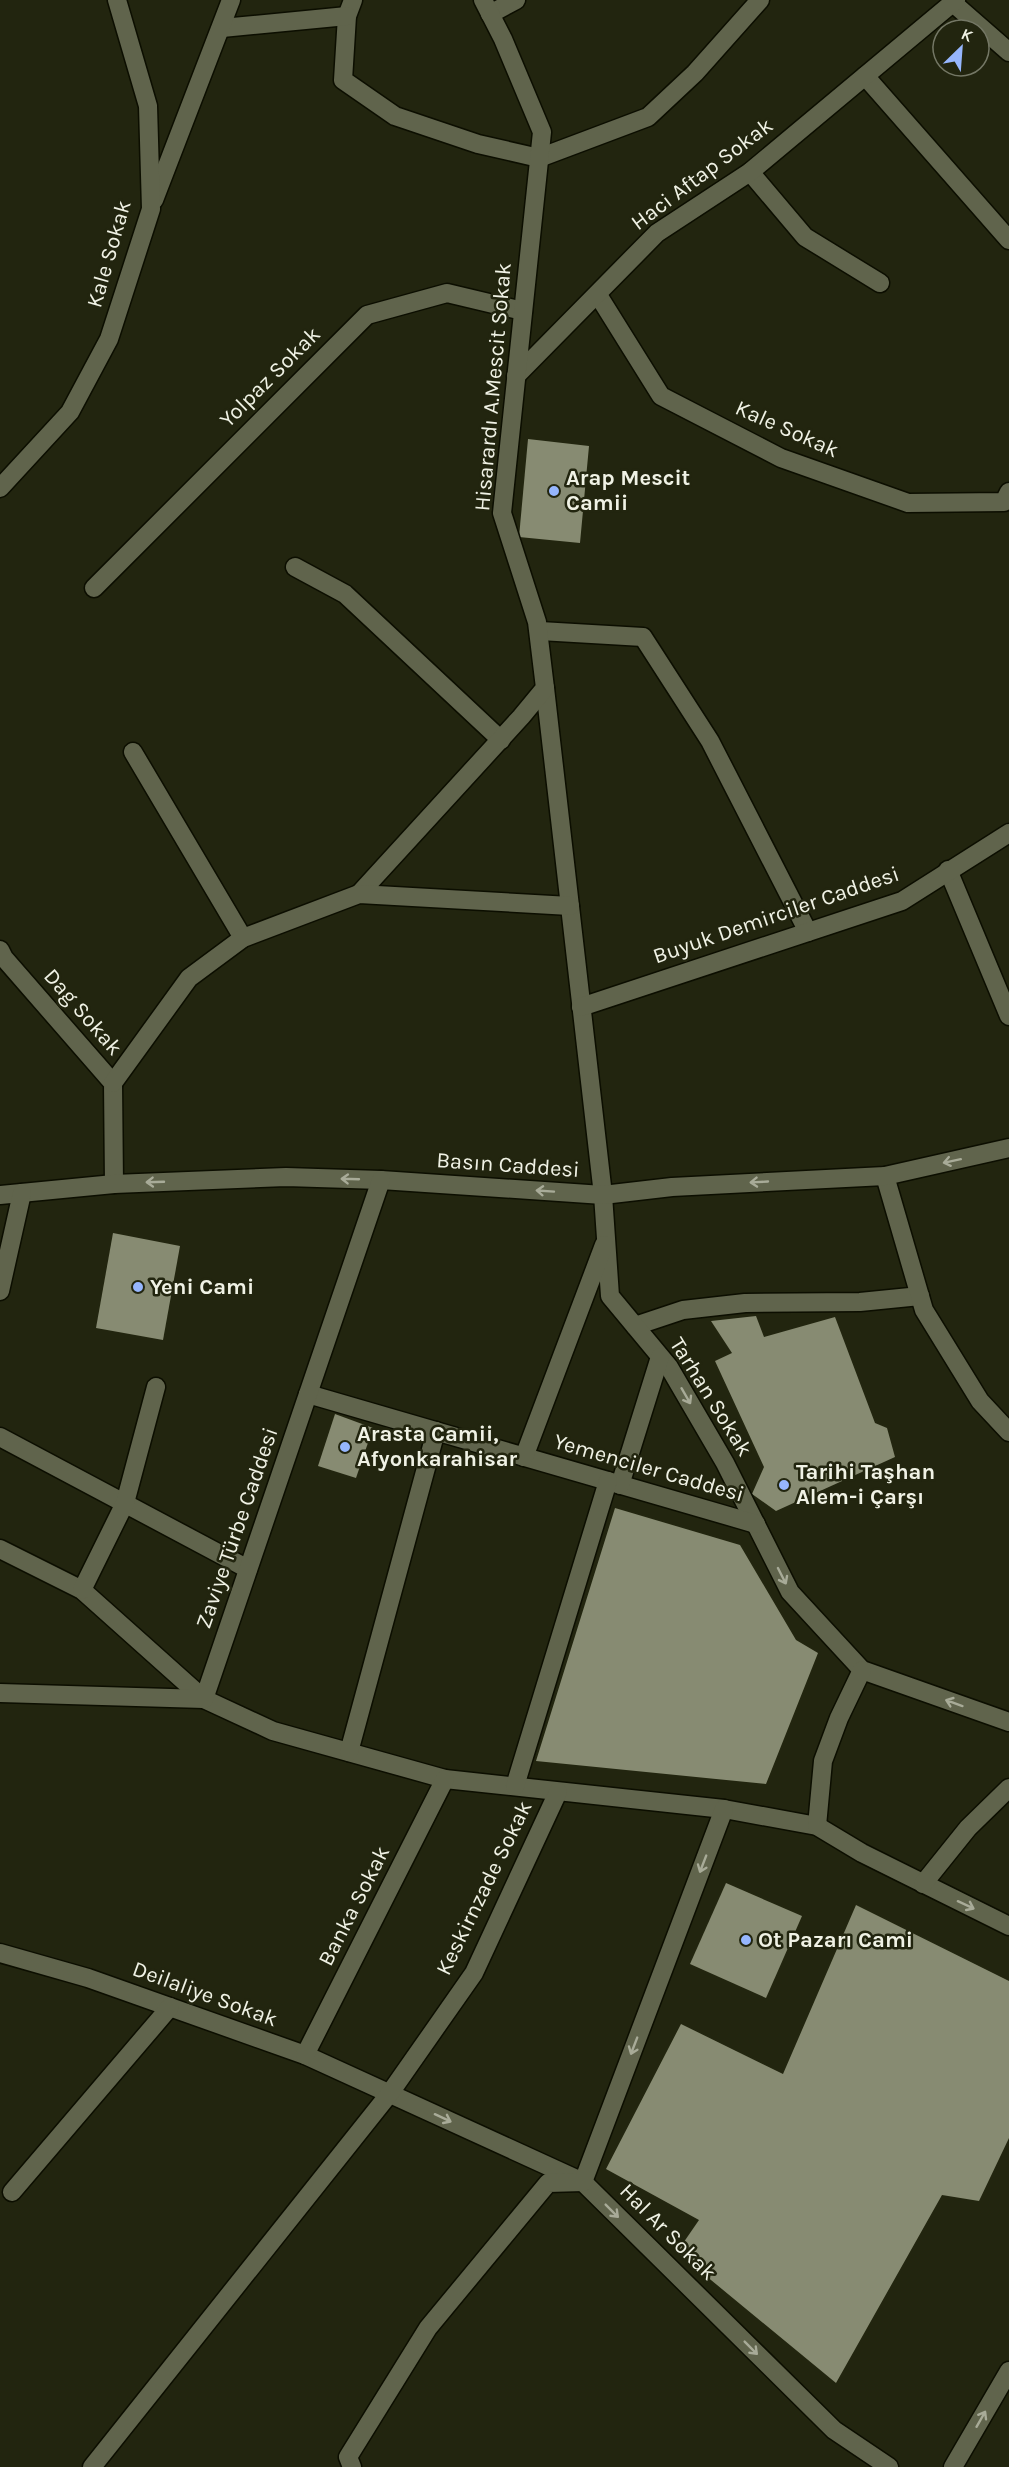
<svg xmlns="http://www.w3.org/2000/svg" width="1009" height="2467" viewBox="0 0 1009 2467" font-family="Karla,sans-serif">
  <rect width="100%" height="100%" fill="#22250f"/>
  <g fill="#878b72">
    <polygon points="528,439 589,446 580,543 519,537"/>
    <polygon points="113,1233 180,1246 163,1340 96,1328"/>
    <polygon points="756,1316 764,1337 835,1317 875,1423 887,1428 895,1457 776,1511 752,1494 764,1467 715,1361 732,1353 711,1321"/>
    <polygon points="335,1414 373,1428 356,1478 318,1466"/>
    <polygon points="615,1508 740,1545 796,1640 818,1653 766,1784 536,1761"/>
    <polygon points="726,1883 802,1916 766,1998 690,1964"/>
    <polygon points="856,1905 1009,1981 1009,2138 979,2201 942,2195 836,2383 677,2252 699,2220 606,2169 681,2024 783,2074"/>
  </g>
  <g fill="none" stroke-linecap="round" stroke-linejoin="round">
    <defs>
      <polyline id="lane" points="635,1326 683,1310 745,1303 860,1302 920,1296"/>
      <g id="street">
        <polyline points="353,0 347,16 343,80 395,116 478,144 539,158 648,117 695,73 760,0"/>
        <polyline points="953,3 1009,52"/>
        <polyline points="490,14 516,0"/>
        <polyline points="222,28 347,16"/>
        <polyline points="865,76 1009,240"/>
        <polyline points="750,172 805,237 880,283"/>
        <polyline points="154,200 231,0"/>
        <polyline points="598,295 661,396 781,458 908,503 1004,502 1009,492"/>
        <polyline points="516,376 657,233 750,172 956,0"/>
        <polyline points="0,488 70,412 109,339 151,209 148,106 117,0"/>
        <polyline points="295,567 345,594 501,740"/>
        <polyline points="94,588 367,315 447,293 523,311"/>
        <polyline points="540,631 643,637 710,741 808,932"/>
        <polyline points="545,688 603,1195 610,1296 669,1367 725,1463 790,1592 862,1670 1009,1722"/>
        <polyline points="133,752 243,938"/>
        <polyline points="948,870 1009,1016"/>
        <polyline points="359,894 521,717 545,688 537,622 502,513 542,132 503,39 483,0"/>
        <polyline points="0,950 4,958 113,1083 114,1184"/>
        <polyline points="581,1007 902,901 1009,833"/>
        <polyline points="113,1083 189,978 243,938 359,894 570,906"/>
        <polyline points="885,1176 924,1310 980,1401 1009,1432"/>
        <polyline points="0,1195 114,1184 286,1177 381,1180 603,1195 672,1187 885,1176 1009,1148"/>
        <polyline points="0,1291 22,1193"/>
        <polyline points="308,1394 756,1524"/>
        <polyline points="0,1437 248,1569"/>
        <polyline points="524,1457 604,1245"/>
        <polyline points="620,1485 660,1357"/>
        <polyline points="0,1549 82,1590 204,1699 273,1731 445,1779 724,1809 817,1826 862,1853 1009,1926"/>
        <polyline points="82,1590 125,1503 156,1387"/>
        <polyline points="0,1693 204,1699 381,1180"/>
        <polyline points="349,1752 436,1431"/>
        <polyline points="515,1786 608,1481"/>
        <polyline points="817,1826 823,1761 839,1718 862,1670"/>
        <polyline points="923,1884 968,1828 1009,1788"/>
        <polyline points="0,1953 88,1978 305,2055 583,2182 834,2430 889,2467"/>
        <polyline points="305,2055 445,1779"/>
        <polyline points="12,2192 170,2007"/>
        <polyline points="92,2467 390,2093 474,1973 558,1792"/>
        <polyline points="352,2467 348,2457 428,2328 548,2183 583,2182 724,1809"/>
        <polyline points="953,2467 1009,2371"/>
      </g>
    </defs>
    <use href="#lane" stroke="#0c0e00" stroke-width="21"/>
    <use href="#street" stroke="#0c0e00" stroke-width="21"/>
    <use href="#lane" stroke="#60644c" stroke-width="18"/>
    <use href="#street" stroke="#60644c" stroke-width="18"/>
  </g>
  <defs><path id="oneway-shaft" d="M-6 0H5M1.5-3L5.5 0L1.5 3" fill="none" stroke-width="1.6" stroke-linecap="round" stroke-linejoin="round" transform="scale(1.5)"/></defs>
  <g stroke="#a8ab98">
    <use href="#oneway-shaft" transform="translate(952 1161) rotate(168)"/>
    <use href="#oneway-shaft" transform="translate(350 1179) rotate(-178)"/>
    <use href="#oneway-shaft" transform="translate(155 1182) rotate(178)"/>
    <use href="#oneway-shaft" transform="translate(759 1182) rotate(177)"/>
    <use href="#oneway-shaft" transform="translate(545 1191) rotate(-176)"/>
    <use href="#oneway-shaft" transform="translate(686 1396) rotate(60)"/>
    <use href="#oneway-shaft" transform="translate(782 1576) rotate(63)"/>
    <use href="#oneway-shaft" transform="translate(954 1703) rotate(-160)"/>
    <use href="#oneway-shaft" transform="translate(703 1864) rotate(111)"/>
    <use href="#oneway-shaft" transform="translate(966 1905) rotate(25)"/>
    <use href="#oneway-shaft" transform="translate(634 2046) rotate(111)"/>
    <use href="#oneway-shaft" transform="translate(443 2118) rotate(25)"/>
    <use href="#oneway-shaft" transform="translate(612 2211) rotate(45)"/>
    <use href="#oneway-shaft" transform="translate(751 2348) rotate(45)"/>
    <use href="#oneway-shaft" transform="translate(981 2419) rotate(-60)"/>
  </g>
  <g fill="#96b6fd" stroke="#22250f" stroke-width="2">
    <circle cx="554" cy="491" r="6"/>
    <circle cx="138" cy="1287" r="6"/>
    <circle cx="345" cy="1447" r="6"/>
    <circle cx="784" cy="1485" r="6"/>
    <circle cx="746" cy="1940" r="6"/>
  </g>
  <g text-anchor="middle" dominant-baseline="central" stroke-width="5" stroke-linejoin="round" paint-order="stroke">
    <g font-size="22" fill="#f0f2e5" stroke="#22250f">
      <text transform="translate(702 174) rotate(-37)">Haci Aftap Sokak</text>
      <text transform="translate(109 254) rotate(-74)">Kale Sokak</text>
      <text transform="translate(270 377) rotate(-45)">Yolpaz Sokak</text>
      <text transform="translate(493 387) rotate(-85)">Hisarardı A.Mescit Sokak</text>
      <text transform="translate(787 429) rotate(24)">Kale Sokak</text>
      <text transform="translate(776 915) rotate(-19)">Buyuk Demirciler Caddesi</text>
      <text transform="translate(83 1012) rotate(49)">Dag Sokak</text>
      <text transform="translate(508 1165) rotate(4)">Basın Caddesi</text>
      <text transform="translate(711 1397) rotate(58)">Tarhan Sokak</text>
      <text transform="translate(649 1468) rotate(16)">Yemenciler Caddesi</text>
      <text transform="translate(237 1528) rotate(-71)">Zaviye Türbe Caddesi</text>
      <text transform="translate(484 1888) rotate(-64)">Keskirnzade Sokak</text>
      <text transform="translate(354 1906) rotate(-63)">Banka Sokak</text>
      <text transform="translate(205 1994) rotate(20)">Deilaliye Sokak</text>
      <text transform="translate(668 2232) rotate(45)">Hal Ar Sokak</text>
    </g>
    <g font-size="22" font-weight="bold" fill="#f0f2e5" stroke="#22250f" text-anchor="start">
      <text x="566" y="478">Arap Mescit<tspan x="566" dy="25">Camii</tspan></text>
      <text x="150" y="1287">Yeni Cami</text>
      <text x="357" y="1434">Arasta Camii,<tspan x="357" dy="25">Afyonkarahisar</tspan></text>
      <text x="796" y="1472">Tarihi Taşhan<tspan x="796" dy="25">Alem-i Çarşı</tspan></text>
      <text x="758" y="1940">Ot Pazarı Cami</text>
    </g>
  </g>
  <g transform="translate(961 48) rotate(25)"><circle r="28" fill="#22250f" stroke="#747765" stroke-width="1.5"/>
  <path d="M0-4.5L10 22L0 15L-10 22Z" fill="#96b6fd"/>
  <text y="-9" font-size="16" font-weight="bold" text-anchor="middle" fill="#f0f2e5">K</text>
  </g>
</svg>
